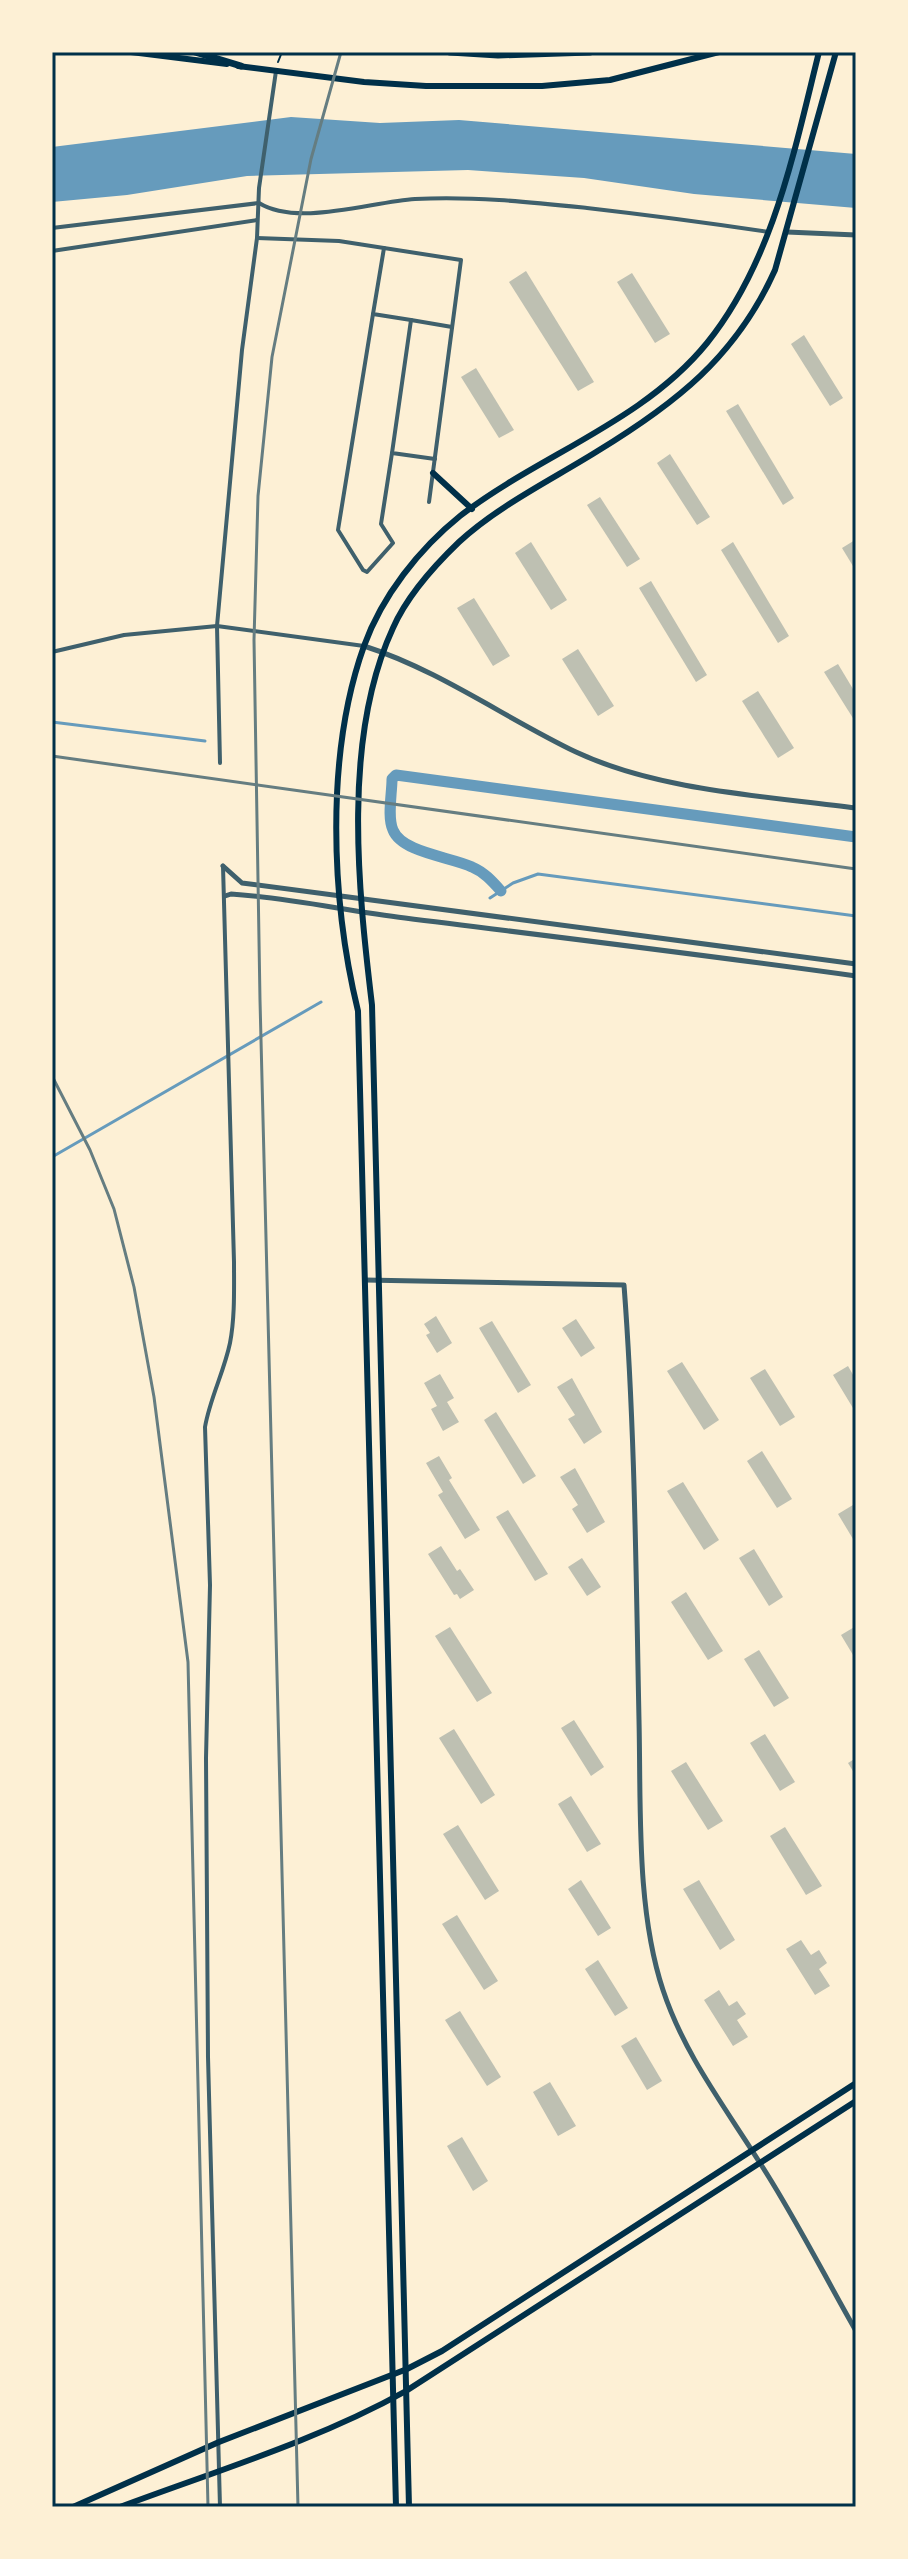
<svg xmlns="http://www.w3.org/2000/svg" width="908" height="2559" viewBox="0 0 908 2559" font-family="Bitter,serif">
  <rect width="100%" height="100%" fill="#fdf0d5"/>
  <polygon fill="#669bbc" points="291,117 380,123 459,120 856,154 856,208 694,194 584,178 468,170 247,176 127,195 52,202 52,147"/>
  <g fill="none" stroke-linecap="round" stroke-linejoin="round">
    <g stroke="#669bbc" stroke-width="3">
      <polyline points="52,722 205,741"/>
      <polyline points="490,898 513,883 538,874 856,916"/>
      <polyline points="52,1157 321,1002"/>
    </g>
    <path stroke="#669bbc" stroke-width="11" d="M501,891C492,881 484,872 472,867C452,857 402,853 393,830C387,817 392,794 392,779L396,775L856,837"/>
  </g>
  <g fill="#bec0b2">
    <polygon points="526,271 594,382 578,391 509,282"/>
    <polygon points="632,273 670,334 655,343 617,282"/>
    <polygon points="804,335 843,398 830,406 791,344"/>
    <polygon points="476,368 514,430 499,438 461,377"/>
    <polygon points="738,404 794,498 783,505 726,411"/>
    <polygon points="670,454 710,517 697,525 657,463"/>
    <polygon points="600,497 640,559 627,567 587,505"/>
    <polygon points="855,540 856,542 856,571 842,548"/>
    <polygon points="531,542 567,600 551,610 515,553"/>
    <polygon points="733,542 789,636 778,643 721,550"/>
    <polygon points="651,581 707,675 696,682 639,588"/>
    <polygon points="474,598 510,656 493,666 457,608"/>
    <polygon points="578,649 614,706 598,716 562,659"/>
    <polygon points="838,664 856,694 856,723 824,672"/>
    <polygon points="758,691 794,748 778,758 742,701"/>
    <polygon points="436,1316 452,1343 437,1353 426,1335 430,1333 424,1324"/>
    <polygon points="576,1319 595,1348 581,1357 562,1328"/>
    <polygon points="492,1321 531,1385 518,1393 479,1328"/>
    <polygon points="682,1362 719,1420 704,1430 667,1371"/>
    <polygon points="848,1366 856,1380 856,1413 833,1375"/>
    <polygon points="765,1369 795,1417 780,1426 750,1378"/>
    <polygon points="440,1374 454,1398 447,1402 459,1422 443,1431 431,1409 437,1406 424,1383"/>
    <polygon points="572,1378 602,1432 584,1444 568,1419 575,1415 557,1387"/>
    <polygon points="496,1412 536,1476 523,1484 484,1420"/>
    <polygon points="762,1451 792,1499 777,1508 747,1461"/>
    <polygon points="439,1456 452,1478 449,1480 480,1530 465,1539 438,1495 443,1492 426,1463"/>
    <polygon points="575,1468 605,1522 587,1533 572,1509 578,1505 560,1477"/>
    <polygon points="683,1482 719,1540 704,1550 667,1491"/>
    <polygon points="853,1505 856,1510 856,1544 838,1514"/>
    <polygon points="508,1510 548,1574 535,1581 496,1517"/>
    <polygon points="441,1546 457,1571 460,1569 474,1590 460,1599 457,1594 454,1595 428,1554"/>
    <polygon points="754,1549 783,1597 769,1606 739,1558"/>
    <polygon points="582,1558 601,1587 587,1596 568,1567"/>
    <polygon points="686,1592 723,1651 708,1660 671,1602"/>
    <polygon points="856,1626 856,1660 841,1635"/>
    <polygon points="450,1627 492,1693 477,1702 435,1636"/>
    <polygon points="759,1650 789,1698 774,1707 744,1659"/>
    <polygon points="574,1720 604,1767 591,1776 561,1728"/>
    <polygon points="454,1729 495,1795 481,1804 439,1738"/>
    <polygon points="765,1734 795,1782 780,1791 750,1743"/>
    <polygon points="856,1758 856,1776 848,1763"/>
    <polygon points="686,1762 723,1821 708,1830 671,1771"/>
    <polygon points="571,1796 601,1844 587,1852 558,1804"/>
    <polygon points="458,1825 499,1891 485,1900 443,1834"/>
    <polygon points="785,1827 822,1886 806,1895 770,1836"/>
    <polygon points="581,1880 611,1928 598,1936 568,1889"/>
    <polygon points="699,1880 735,1940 720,1950 683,1889"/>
    <polygon points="457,1915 498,1981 484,1990 442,1924"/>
    <polygon points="801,1940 811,1955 819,1950 827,1963 819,1969 830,1986 815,1995 786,1949"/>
    <polygon points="598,1960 628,2008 615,2016 585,1969"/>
    <polygon points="719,1990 729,2006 737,2001 746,2014 737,2020 748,2037 733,2046 704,2000"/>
    <polygon points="460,2011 501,2077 487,2086 445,2020"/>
    <polygon points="636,2037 662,2081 647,2090 621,2046"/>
    <polygon points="550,2082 576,2126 558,2136 533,2092"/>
    <polygon points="462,2137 488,2181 473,2191 447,2146"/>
  </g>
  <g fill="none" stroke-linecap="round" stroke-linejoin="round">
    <polyline stroke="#003049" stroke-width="2" points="278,62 282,52"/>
    <g stroke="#3f606c" stroke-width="4">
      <path d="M52,228L259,203C298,227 370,202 415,199C473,196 529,202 587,208C648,215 709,223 769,232"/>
      <polyline points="257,238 339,241 461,260 429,502"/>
      <polyline points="384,248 373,314 411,320 392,453 435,459"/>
      <polyline points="52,251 257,220"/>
      <polyline points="373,314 338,530 363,570 367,572 393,543 381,524 392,453"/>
      <polyline points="411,320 452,327"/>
      <polyline points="52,652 124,635 217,626 364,646"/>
      <polyline points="220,763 217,626 242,350 257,238 259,188 276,71"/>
      <path d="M220,2507L208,2057L206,1758L210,1585L205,1427C210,1398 224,1372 230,1343C235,1317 234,1289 234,1262L223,866"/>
    </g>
    <g stroke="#3f606c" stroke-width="5">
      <polyline points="787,232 856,235"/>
      <path d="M364,646C439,670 505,718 576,752C659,791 766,796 856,808"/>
      <polyline points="223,866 242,883 856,964"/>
      <path d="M225,896L231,894C290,898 347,911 405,918C556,937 706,955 856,976"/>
      <path d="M365,1280L624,1285C635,1430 636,1575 639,1720C641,1806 636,1909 663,1990C684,2054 725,2107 760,2163C795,2217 824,2275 856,2331"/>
    </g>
    <g stroke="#003049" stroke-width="6">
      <polyline points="131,52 227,64"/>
      <polyline points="238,66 364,82 426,86 542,86 610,80 719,52"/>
      <polyline points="433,473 472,509"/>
      <polyline points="73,2507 219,2442 407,2369 442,2351 856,2083"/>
      <path d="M120,2507C216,2471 316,2441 406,2391L856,2101"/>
      <path d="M396,2507L358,1011C331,900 325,755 364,646C382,596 419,549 460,516C539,455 643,422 707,343C773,261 794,152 819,52"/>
      <path d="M409,2507L372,1005C358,888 342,738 393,628C407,596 434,566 459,542C498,506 551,480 596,452C675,404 736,357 775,270L836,52"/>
    </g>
    <g stroke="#003049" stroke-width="7">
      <polyline points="195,52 241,66"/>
      <polyline points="450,52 498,55 590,52"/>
    </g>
    <g stroke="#657d81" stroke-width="3">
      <polyline points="52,756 856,869"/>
      <polyline points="52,1076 90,1150 114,1209 134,1287 154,1397 188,1662 208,2507"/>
      <polyline points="298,2507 260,1000 254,640 258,496 272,357 311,159 341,52"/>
    </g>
  </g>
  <rect width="908" height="2559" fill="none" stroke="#fdf0d5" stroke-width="108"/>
  <rect x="54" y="54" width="800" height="2451" fill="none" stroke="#003049" stroke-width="3"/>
</svg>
